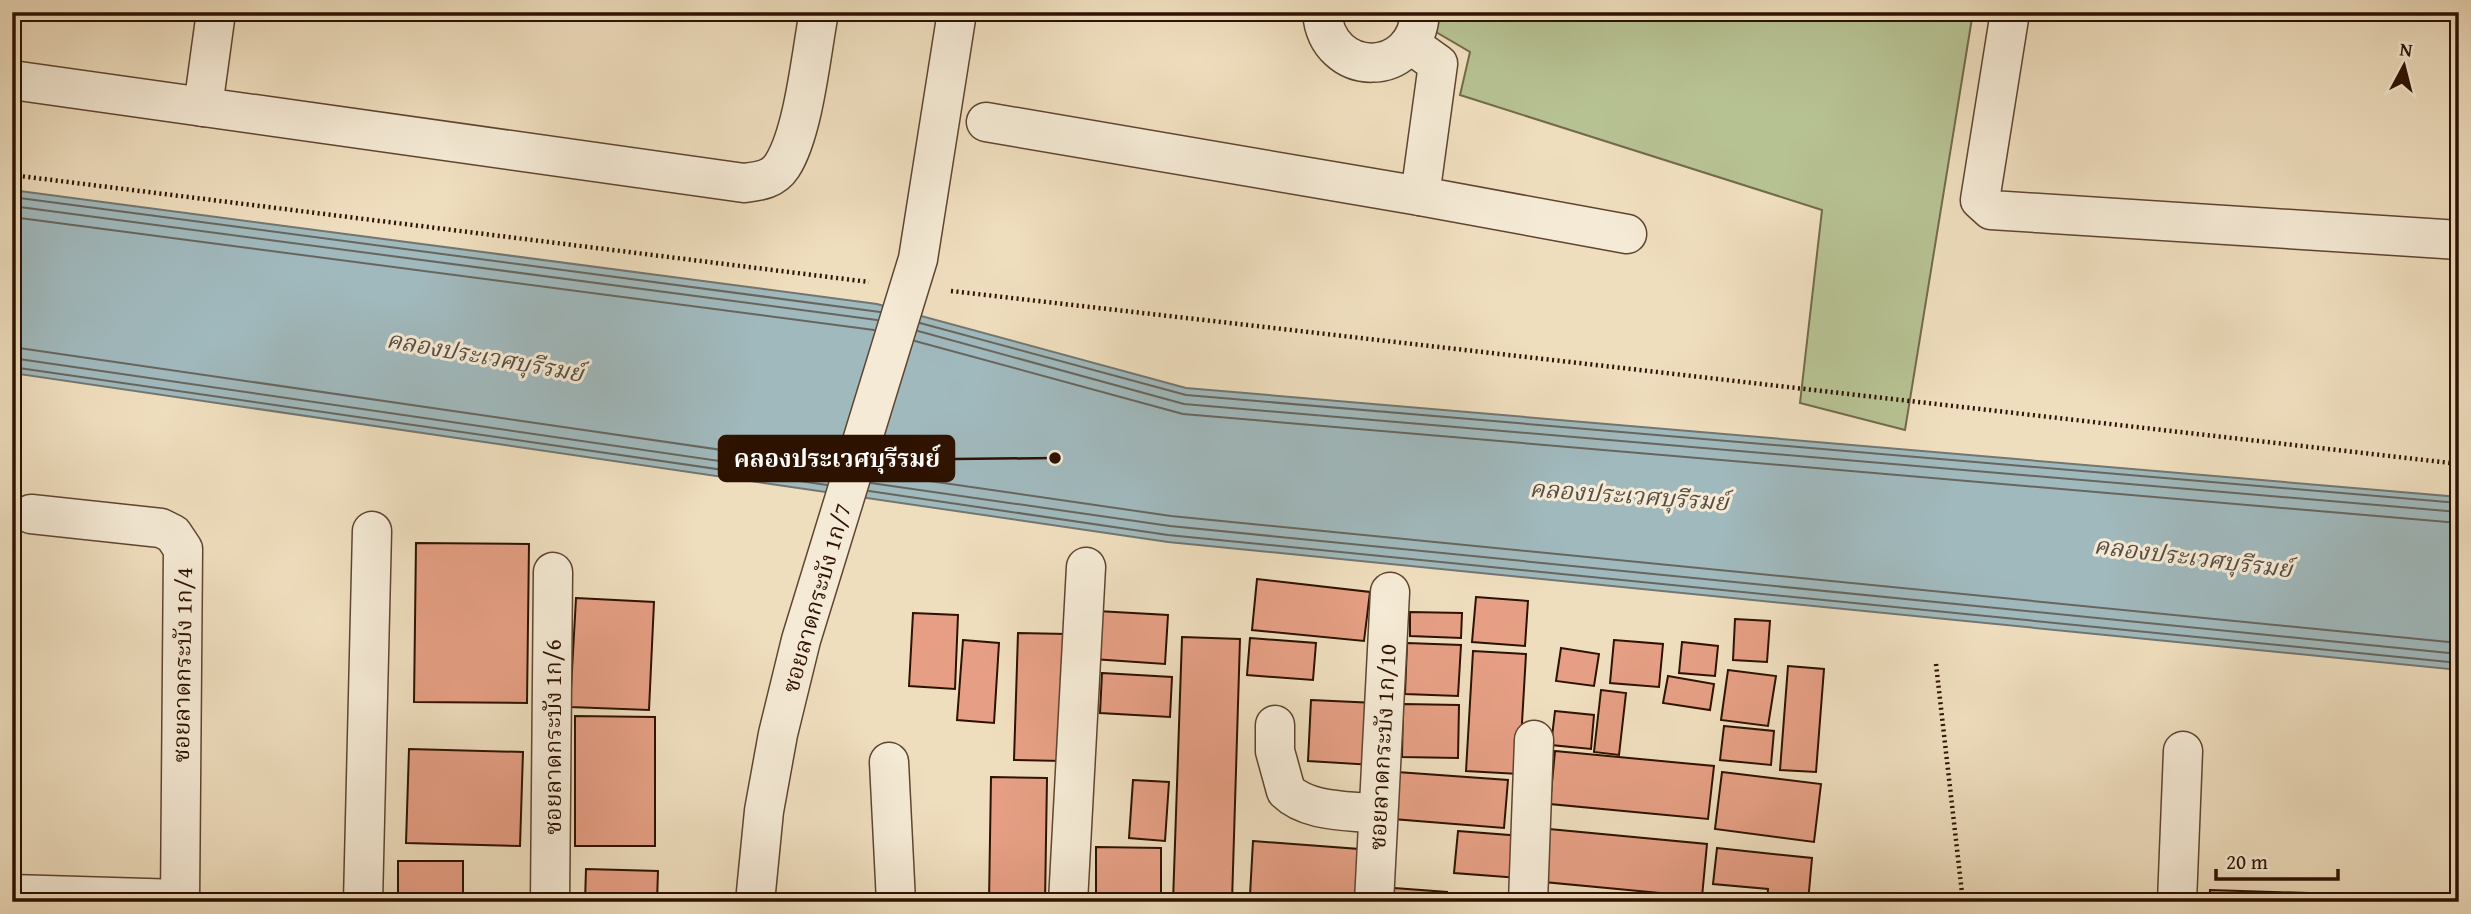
<svg xmlns="http://www.w3.org/2000/svg" width="2471" height="914" viewBox="0 0 2471 914" font-family="'Gentium Book Plus','Noto Serif Thai',serif">
  <rect width="100%" height="100%" fill="#efdebe"/>
  <filter id="stains"><feTurbulence type="fractalNoise" baseFrequency=".00286" numOctaves="4"/><feColorMatrix values="0 0 0 0 .2 0 0 0 0 .09 0 0 0 0 .02 0 0 0 .5 -.17"/></filter>
  <radialGradient id="worn" r=".72"><stop offset=".6" stop-color="#630" stop-opacity="0"/><stop offset="1" stop-color="#630" stop-opacity=".3"/></radialGradient>
  <polygon fill="#b7c293" stroke="#726a4a" stroke-width="2" points="1439,12 1973,12 1905,430 1800,403 1822,210 1460,95 1470,52 1436,32"/>
  <polygon fill="#a0b9bd" stroke="#727671" stroke-width="2" points="12,190 877,304 1186,388 2459,497 2459,670 1168,542 12,373"/>
  <g fill="none" stroke-linecap="round" stroke-linejoin="round">
    <g stroke="#67665e" stroke-width="2">
      <polyline points="12,197 880,312"/>
      <polyline points="12,206 877,320"/>
      <polyline points="12,217 874,330"/>
      <polyline points="920,323 1186,395 2459,503"/>
      <polyline points="918,331 1184,404 2459,512"/>
      <polyline points="915,341 1183,414 2459,523"/>
      <polyline points="12,347 832,466"/>
      <polyline points="12,358 829,477"/>
      <polyline points="12,367 827,485"/>
      <polyline points="874,473 1171,516 2459,643"/>
      <polyline points="871,483 1170,526 2459,654"/>
      <polyline points="869,491 1168,535 2459,663"/>
    </g>
  </g>
  <g fill="#e69f84" stroke="#2e1200" stroke-width="2">
    <polygon points="416,543 529,544 527,703 414,702"/>
    <polygon points="1257,579 1370,592 1364,641 1252,630"/>
    <polygon points="1476,597 1528,601 1525,646 1472,642"/>
    <polygon points="576,598 654,602 649,710 570,707"/>
    <polygon points="1097,611 1168,615 1165,664 1093,659"/>
    <polygon points="1410,612 1462,613 1461,638 1410,636"/>
    <polygon points="913,613 958,615 955,689 909,686"/>
    <polygon points="1735,619 1770,621 1767,662 1733,660"/>
    <polygon points="1018,633 1067,634 1062,761 1014,760"/>
    <polygon points="1182,637 1240,639 1232,902 1173,902"/>
    <polygon points="1250,638 1316,643 1313,680 1247,675"/>
    <polygon points="963,640 999,643 994,723 957,720"/>
    <polygon points="1614,640 1663,644 1659,687 1610,683"/>
    <polygon points="1682,642 1718,646 1715,676 1679,673"/>
    <polygon points="1407,643 1461,645 1458,696 1405,694"/>
    <polygon points="1561,648 1599,654 1594,686 1556,681"/>
    <polygon points="1473,651 1526,654 1519,774 1466,771"/>
    <polygon points="1788,666 1824,669 1816,772 1780,770"/>
    <polygon points="1728,670 1776,676 1768,726 1721,720"/>
    <polygon points="1102,673 1172,677 1170,717 1100,713"/>
    <polygon points="1668,676 1714,684 1710,710 1663,703"/>
    <polygon points="1601,690 1626,693 1619,755 1594,752"/>
    <polygon points="1311,700 1376,703 1373,765 1308,761"/>
    <polygon points="1403,704 1459,705 1458,758 1402,757"/>
    <polygon points="1555,711 1594,715 1591,749 1551,745"/>
    <polygon points="575,716 655,717 655,846 575,846"/>
    <polygon points="1724,726 1774,731 1771,765 1720,760"/>
    <polygon points="409,749 523,752 520,846 406,843"/>
    <polygon points="1555,751 1714,766 1708,819 1550,804"/>
    <polygon points="1397,772 1508,780 1504,828 1393,819"/>
    <polygon points="1722,772 1821,784 1814,842 1715,829"/>
    <polygon points="991,777 1047,778 1045,902 989,902"/>
    <polygon points="1133,780 1169,782 1165,841 1129,838"/>
    <polygon points="1549,829 1707,844 1702,897 1544,882"/>
    <polygon points="1458,831 1522,836 1519,878 1454,873"/>
    <polygon points="1253,841 1359,849 1355,902 1250,895"/>
    <polygon points="1096,847 1161,848 1161,902 1096,902"/>
    <polygon points="1717,848 1812,858 1808,902 1767,902 1768,889 1713,884"/>
    <polygon points="398,861 463,861 463,900 398,901"/>
    <polygon points="586,869 658,871 657,902 585,902"/>
    <polygon points="1394,888 1447,892 1446,902 1393,902"/>
    <polygon points="2210,890 2434,897 2433,902 2209,902"/>
  </g>
  <g fill="none" stroke-linecap="round" stroke-linejoin="round">
    <defs>
      <g id="minor">
        <path d="M1322,12C1327,80 1417,79 1420,12"/>
        <polyline points="2010,12 1980,200 1991,210 2459,240"/>
        <path d="M12,80L744,183C759,181 773,180 782,166C804,132 811,54 819,12"/>
        <polyline points="203,107 216,12"/>
        <polyline points="986,122 1420,196 1438,64 1410,44"/>
        <polyline points="1420,196 1627,234"/>
        <polyline points="31,514 161,528 173,534 183,549 180,902"/>
        <path d="M1275,725V751L1286,791C1309,813 1348,810 1378,814"/>
        <polyline points="889,762 896,902"/>
        <polyline points="12,894 180,899"/>
        <polyline points="363,902 372,531"/>
        <polyline points="550,902 553,572"/>
        <polyline points="755,902 764,811 778,734 801,640 918,259 957,12"/>
        <polyline points="1068,902 1086,567"/>
        <polyline points="1374,902 1390,592"/>
        <polyline points="1528,902 1534,740"/>
        <polyline points="2177,902 2183,751"/>
      </g>
    </defs>
    <use href="#minor" stroke="#5e4530" stroke-width="41"/>
    <g stroke="#2e1200" stroke-width="4.5" stroke-dasharray="2 3.5" stroke-linecap="butt">
      <polyline points="12,175 869,282"/>
      <polyline points="951,291 2459,464"/>
      <polyline points="1936,664 1963,902"/>
    </g>
    <use href="#minor" stroke="#f5ead5" stroke-width="38"/>
  </g>
  <g text-anchor="middle" dominant-baseline="central" stroke-width="6" stroke-linejoin="round" paint-order="stroke">
    <g font-size="23" fill="#2e1200" stroke="#f5ead5">
      <text transform="translate(816 598) rotate(-74)">ซอยลาดกระบัง 1ก/7</text>
      <text transform="translate(182 665) rotate(-89)">ซอยลาดกระบัง 1ก/4</text>
      <text transform="translate(552 737) rotate(-90)">ซอยลาดกระบัง 1ก/6</text>
      <text transform="translate(1382 747) rotate(-87)">ซอยลาดกระบัง 1ก/10</text>
    </g>
    <g font-size="24" font-style="italic" fill="#564c42" stroke="#f5ead5">
      <text transform="translate(485 356) rotate(10)">คลองประเวศบุรีรมย์</text>
      <text transform="translate(1629 495) rotate(4)">คลองประเวศบุรีรมย์</text>
      <text transform="translate(2193 557) rotate(7)">คลองประเวศบุรีรมย์</text>
    </g>
  </g>
  <path fill="none" stroke="#2e1200" stroke-width="2.5" d="M1055 458L954 459"/>
  <circle fill="#2e1200" stroke="#f5ead5" stroke-width="2.5" cx="1055" cy="458" r="7"/>
  <rect fill="#2e1200" stroke="#2e1200" stroke-width="2.5" x="719" y="436" width="235" height="45" rx="7"/>
  <g font-size="24" text-anchor="middle" font-weight="bold" fill="#fff">
    <text x="837" y="467">คลองประเวศบุรีรมย์</text>
  </g>
  <rect width="2471" height="914" fill="none" stroke="#efdebe" stroke-width="42"/>
  <rect x="14" y="14" width="2443" height="886" fill="none" stroke="#2e1200" stroke-width="3.5"/>
  <rect x="21" y="21" width="2429" height="872" fill="none" stroke="#2e1200" stroke-width="2"/>
  <g transform="translate(2404 66) rotate(7)" stroke="#f5ead5" stroke-width="5" paint-order="stroke">
  <path d="M0-5L12 26L0 18L-12 26Z" fill="#2e1200"/>
  <text y="-10" font-size="19" font-weight="bold" text-anchor="middle" fill="#2e1200">N</text>
  </g>
  <path d="M2216 869v10h122v-10" fill="none" stroke="#2e1200" stroke-width="3.5"/>
  <text x="2226" y="869" font-size="21" fill="#2e1200" stroke="#f5ead5" stroke-width="5" paint-order="stroke">20 m</text>
  <rect width="100%" height="100%" filter="url(#stains)"/>
  <rect width="100%" height="100%" fill="url(#worn)"/>
</svg>
